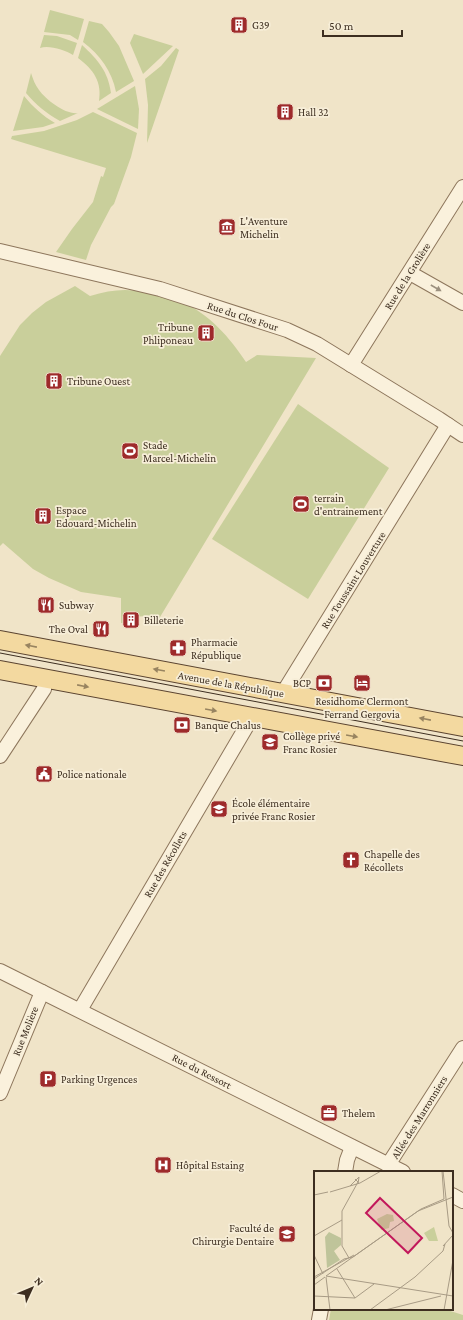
<svg xmlns="http://www.w3.org/2000/svg" width="463" height="1320" viewBox="0 0 463 1320" font-family="'Crimson Pro',serif">
  <rect width="100%" height="100%" fill="#f0e4c8"/>
  <g fill="#c9cf9b">
    <polygon points="50,10 84,19 78,40 70,35 44,32"/>
    <path d="M89,21L102,24L109,32L119,46L134,81L116,92C112,71 100,55 83,42Z"/>
    <polygon points="134,34 173,46 143,74 130,43"/>
    <path d="M44,35L57,36L77,43L73,55C65,50 49,45 40,48Z"/>
    <path d="M82,45C98,60 108,71 111,93L99,101C102,82 94,70 78,58Z"/>
    <polygon points="176,48 179,50 147,143 148,105 145,79 161,66"/>
    <path d="M31,73C33,79 35,85 39,90C46,100 66,115 78,113L60,121C46,113 36,105 26,93Z"/>
    <polygon points="135,86 139,109 138,129 97,109"/>
    <path d="M24,96C33,107 43,116 55,123L43,127L13,131Z"/>
    <polygon points="93,112 137,133 131,157 114,204 111,207 91,245 86,260 56,252 72,229 93,202 101,176 103,177 106,168 11,139 12,136 44,131 77,120"/>
    <path d="M75,286L90,296C115,288 135,288 160,296C167,298 174,300 181,302C209,313 230,338 246,362L257,355L316,358L157,622L150,616L127,617L126,623H121V598L81,592L49,578L33,569L3,543L0,546V356L20,325L32,313L46,302Z"/>
    <polygon points="298,404 389,468 308,599 212,539"/>
    <polygon points="331,1309 444,1309 463,1315 463,1320 329,1320"/>
  </g>
  <g fill="none" stroke-linecap="round" stroke-linejoin="round">
    <defs>
      <g id="minor">
        <polyline points="0,251 160,289 287,330 317,344 439,419 463,435"/>
        <polyline points="410,273 463,303"/>
        <polyline points="351,365 463,187"/>
        <polyline points="283,693 448,425"/>
        <polyline points="0,756 44,689 45,679"/>
        <polyline points="0,971 403,1172"/>
        <polyline points="80,1010 252,717"/>
        <polyline points="0,1093 42,992"/>
        <polyline points="388,1165 463,1048"/>
        <polyline points="345,1172 347,1160 352,1147"/>
        <polyline points="452,1195 463,1201"/>
        <polyline points="319,1320 321,1309"/>
      </g>
      <g id="major">
        <polyline points="0,640 463,727"/>
        <polyline points="0,670 463,756"/>
      </g>
    </defs>
    <use href="#minor" stroke="#8d765c" stroke-width="16"/>
    <use href="#major" stroke="#5b4430" stroke-width="20"/>
    <use href="#minor" stroke="#faf1dc" stroke-width="14"/>
    <use href="#major" stroke="#f3d9a0" stroke-width="18"/>
    <polyline stroke="#3d2e20" stroke-width="1" points="0,653 463,741"/>
  </g>
  <defs><path id="oneway-solid" d="M-6-.8H1V-3.2L6.5 0L1 3.2V.8H-6Z"/></defs>
  <use fill="#9c907e" href="#oneway-solid" transform="translate(436 288) rotate(30)"/>
  <g fill="#988460">
    <use href="#oneway-solid" transform="translate(31 646) rotate(-169)"/>
    <use href="#oneway-solid" transform="translate(159 670) rotate(-170)"/>
    <use href="#oneway-solid" transform="translate(83 686) rotate(11)"/>
    <use href="#oneway-solid" transform="translate(211 710) rotate(10)"/>
    <use href="#oneway-solid" transform="translate(425 719) rotate(-169)"/>
    <use href="#oneway-solid" transform="translate(352 736) rotate(10)"/>
  </g>
  <defs>
    <symbol id="building-square" viewBox="-11 -11 22 22"><rect x="-9" y="-9" width="18" height="18" rx="4" fill="#9e2a2b" stroke="#f7eed8"/><path d="M-4-6H4V6H1V3H-1V6H-4ZM-2.5-4.3h1.7v1.8h-1.7ZM.8-4.3h1.7v1.8H.8ZM-2.5-1h1.7V.8h-1.7ZM.8-1h1.7V.8H.8Z" fill="#fff"/></symbol>
    <symbol id="museum-square" viewBox="-11 -11 22 22"><rect x="-9" y="-9" width="18" height="18" rx="4" fill="#9e2a2b" stroke="#f7eed8"/><path d="M0-6L6-3V-2H-6V-3ZM-5-1h2V3h-2ZM-1-1h2V3h-2ZM3-1h2V3H3ZM-6 4H6V6H-6Z" fill="#fff"/></symbol>
    <symbol id="stadium-square" viewBox="-11 -11 22 22"><rect x="-9" y="-9" width="18" height="18" rx="4" fill="#9e2a2b" stroke="#f7eed8"/><path d="M0-5a6.5 5 0 1 0 0 10a6.5 5 0 1 0 0-10ZM-3.5-1.8h7v3.6h-7Z" fill="#fff"/></symbol>
    <symbol id="restaurant-square" viewBox="-11 -11 22 22"><rect x="-9" y="-9" width="18" height="18" rx="4" fill="#9e2a2b" stroke="#f7eed8"/><path d="M-5-6h1v4h1v-4h1v4h1v-4h1v5L-1.5 .5V6h-2V.5L-5-1ZM5-6V6H3V1.5H1.5Q1.5-4 5-6Z" fill="#fff"/></symbol>
    <symbol id="pharmacy-square" viewBox="-11 -11 22 22"><rect x="-9" y="-9" width="18" height="18" rx="4" fill="#9e2a2b" stroke="#f7eed8"/><path d="M-2-6h4v4h4v4h-4v4h-4v-4h-4v-4h4Z" fill="#fff"/></symbol>
    <symbol id="bank-square" viewBox="-11 -11 22 22"><rect x="-9" y="-9" width="18" height="18" rx="4" fill="#9e2a2b" stroke="#f7eed8"/><path d="M-6-4H6V4H-6ZM0-2.3a2.3 2.3 0 1 0 0 4.6a2.3 2.3 0 1 0 0-4.6Z" fill="#fff"/></symbol>
    <symbol id="hotel-square" viewBox="-11 -11 22 22"><rect x="-9" y="-9" width="18" height="18" rx="4" fill="#9e2a2b" stroke="#f7eed8"/><path d="M-6-4.5h1.5V1H6V5H4.5V3h-9V5H-6ZM-4 0a1.8 1.8 0 1 1 3.6 0ZM.5 0V-2.5h3Q6-2.5 6 0Z" fill="#fff"/></symbol>
    <symbol id="school-square" viewBox="-11 -11 22 22"><rect x="-9" y="-9" width="18" height="18" rx="4" fill="#9e2a2b" stroke="#f7eed8"/><path d="M0-5L7-2L0 1L-7-2ZM-4 1L0 2.5L4 1V4Q0 6-4 4Z" fill="#fff"/></symbol>
    <symbol id="civic-square" viewBox="-11 -11 22 22"><rect x="-9" y="-9" width="18" height="18" rx="4" fill="#9e2a2b" stroke="#f7eed8"/><path d="M-.6-6.5H3V-4.5H.6V-3L4-1V1h2V6H-6V1h2V-1L-.6-3ZM-1.2 2.5V6h2.4V2.5Z" fill="#fff"/></symbol>
    <symbol id="church-square" viewBox="-11 -11 22 22"><rect x="-9" y="-9" width="18" height="18" rx="4" fill="#9e2a2b" stroke="#f7eed8"/><path d="M-1.2-6h2.4v3.5h3.3v2.4h-3.3V6h-2.4V-.1h-3.3v-2.4h3.3Z" fill="#fff"/></symbol>
    <symbol id="parking-square" viewBox="-11 -11 22 22"><rect x="-9" y="-9" width="18" height="18" rx="4" fill="#9e2a2b" stroke="#f7eed8"/><path d="M-3.5-5.5H1a3.5 3.5 0 0 1 0 7H-1V5.5H-3.5ZM-1-3.4V-.6H.8a1.4 1.4 0 0 0 0-2.8Z" fill="#fff"/></symbol>
    <symbol id="office-square" viewBox="-11 -11 22 22"><rect x="-9" y="-9" width="18" height="18" rx="4" fill="#9e2a2b" stroke="#f7eed8"/><path d="M-6-3h4V-5.5h4V-3h4V5H-6ZM-1-4.5V-3h2v-1.5ZM-6 0V1H6V0Z" fill="#fff"/></symbol>
    <symbol id="hospital-square" viewBox="-11 -11 22 22"><rect x="-9" y="-9" width="18" height="18" rx="4" fill="#9e2a2b" stroke="#f7eed8"/><path d="M-5-5h3v3.5h4V-5h3V5h-3V1.5h-4V5h-3Z" fill="#fff"/></symbol>
    <symbol id="university-square" viewBox="-11 -11 22 22"><rect x="-9" y="-9" width="18" height="18" rx="4" fill="#9e2a2b" stroke="#f7eed8"/><path d="M0-5L7-2L0 1L-7-2ZM-4 1L0 2.5L4 1V4Q0 6-4 4Z" fill="#fff"/></symbol>
  </defs>
  <g fill-rule="evenodd">
    <use href="#building-square" x="229" y="15" width="20" height="20"/>
    <use href="#building-square" x="275" y="102" width="20" height="20"/>
    <use href="#museum-square" x="217" y="217" width="20" height="20"/>
    <use href="#building-square" x="196" y="323" width="20" height="20"/>
    <use href="#building-square" x="44" y="371" width="20" height="20"/>
    <use href="#stadium-square" x="120" y="441" width="20" height="20"/>
    <use href="#stadium-square" x="291" y="494" width="20" height="20"/>
    <use href="#building-square" x="33" y="506" width="20" height="20"/>
    <use href="#restaurant-square" x="36" y="595" width="20" height="20"/>
    <use href="#building-square" x="121" y="610" width="20" height="20"/>
    <use href="#restaurant-square" x="91" y="619" width="20" height="20"/>
    <use href="#pharmacy-square" x="168" y="638" width="20" height="20"/>
    <use href="#bank-square" x="314" y="673" width="20" height="20"/>
    <use href="#hotel-square" x="352" y="673" width="20" height="20"/>
    <use href="#bank-square" x="172" y="715" width="20" height="20"/>
    <use href="#school-square" x="260" y="732" width="20" height="20"/>
    <use href="#civic-square" x="34" y="764" width="20" height="20"/>
    <use href="#school-square" x="209" y="799" width="20" height="20"/>
    <use href="#church-square" x="341" y="850" width="20" height="20"/>
    <use href="#parking-square" x="38" y="1069" width="20" height="20"/>
    <use href="#office-square" x="319" y="1103" width="20" height="20"/>
    <use href="#hospital-square" x="153" y="1155" width="20" height="20"/>
    <use href="#university-square" x="277" y="1224" width="20" height="20"/>
  </g>
  <g text-anchor="middle" dominant-baseline="central" stroke-width="3.5" stroke-linejoin="round" paint-order="stroke">
    <g font-size="11" fill="#3d2e20" stroke="#f7eed8" text-anchor="start">
      <text x="252" y="25">G39</text>
      <text x="298" y="112">Hall 32</text>
      <text x="240" y="221">L'Aventure<tspan x="240" dy="13">Michelin</tspan></text>
      <text x="193" y="327" text-anchor="end">Tribune<tspan x="193" dy="13">Phliponeau</tspan></text>
      <text x="67" y="381">Tribune Ouest</text>
      <text x="143" y="445">Stade<tspan x="143" dy="13">Marcel-Michelin</tspan></text>
      <text x="314" y="498">terrain<tspan x="314" dy="13">d'entrainement</tspan></text>
      <text x="56" y="510">Espace<tspan x="56" dy="13">Edouard-Michelin</tspan></text>
      <text x="59" y="605">Subway</text>
      <text x="144" y="620">Billeterie</text>
      <text x="88" y="629" text-anchor="end">The Oval</text>
      <text x="191" y="642">Pharmacie<tspan x="191" dy="13">République</tspan></text>
      <text x="311" y="683" text-anchor="end">BCP</text>
      <text x="362" y="701" text-anchor="middle">Residhome Clermont<tspan x="362" dy="13">Ferrand Gergovia</tspan></text>
      <text x="195" y="725">Banque Chalus</text>
      <text x="283" y="736">Collège privé<tspan x="283" dy="13">Franc Rosier</tspan></text>
      <text x="57" y="774">Police nationale</text>
      <text x="232" y="803">École élémentaire<tspan x="232" dy="13">privée Franc Rosier</tspan></text>
      <text x="364" y="854">Chapelle des<tspan x="364" dy="13">Récollets</tspan></text>
      <text x="61" y="1079">Parking Urgences</text>
      <text x="342" y="1113">Thelem</text>
      <text x="176" y="1165">Hôpital Estaing</text>
      <text x="274" y="1228" text-anchor="end">Faculté de<tspan x="274" dy="13">Chirurgie Dentaire</tspan></text>
    </g>
    <g font-size="11" fill="#3d2e20" stroke="#f7eed8">
      <text transform="translate(407 276) rotate(-58)">Rue de la Grolière</text>
      <text transform="translate(243 316) rotate(18)">Rue du Clos Four</text>
      <text transform="translate(353 580) rotate(-58)">Rue Toussaint Louverture</text>
      <text transform="translate(231 684) rotate(10)">Avenue de la République</text>
      <text transform="translate(165 864) rotate(-60)">Rue des Récollets</text>
      <text transform="translate(25 1031) rotate(-68)">Rue Molière</text>
      <text transform="translate(202 1071) rotate(27)">Rue du Ressort</text>
      <text transform="translate(419 1117) rotate(-58)">Allée des Marronniers</text>
    </g>
  </g>
  <g transform="translate(314 1171)">
    <rect width="139" height="139" fill="#f0e4c8"/>
    <path d="M73,43L79,44L80,50L76,51L75,57L67,59L63,48ZM120,56L124,70H115L110,62Z" fill="#c9cf9b"/>
    <path d="M15,61L27,67V74L20,80L26,89L13,97L11,66Z" fill="#bfc49a"/>
    <path fill="none" stroke="#a89b85" stroke-width="1" d="M129,0L135,55L139,62M36,15L45,6L44,13M16,21L46,12L67,0M0,24L14,21M0,65L28,49M129,75L139,64M0,84L9,103M35,87L28,75V40L44,11L41,8M23,98L41,127M12,105L104,40L139,26M12,105L139,125M0,106L40,84M12,106L16,139M0,108L30,88L39,86L107,38L130,28L128,0M0,114L11,106M0,125L41,127M41,127L60,113M56,139L101,106L129,80L131,73M71,139L127,125M130,139L139,89"/>
    <path fill="#c2185b" fill-opacity="0.15" stroke="#c2185b" stroke-width="2" d="M66,27L108,67L94,82L52,42Z"/>
    <rect width="139" height="139" fill="none" stroke="#3d2e20" stroke-width="2"/>
  </g>
  <g transform="translate(32 1288) rotate(46)" stroke="#f7eed8" stroke-width="3" paint-order="stroke">
  <path d="M0-3L7 15L0 10L-7 15Z" fill="#3d2e20"/>
  <text y="-6" font-size="11" font-weight="bold" text-anchor="middle" fill="#3d2e20">N</text>
  </g>
  <path d="M323 30v6h79v-6" fill="none" stroke="#3d2e20" stroke-width="2"/>
  <text x="329" y="30" font-size="12" fill="#3d2e20" stroke="#f7eed8" stroke-width="3" paint-order="stroke">50 m</text>
</svg>
